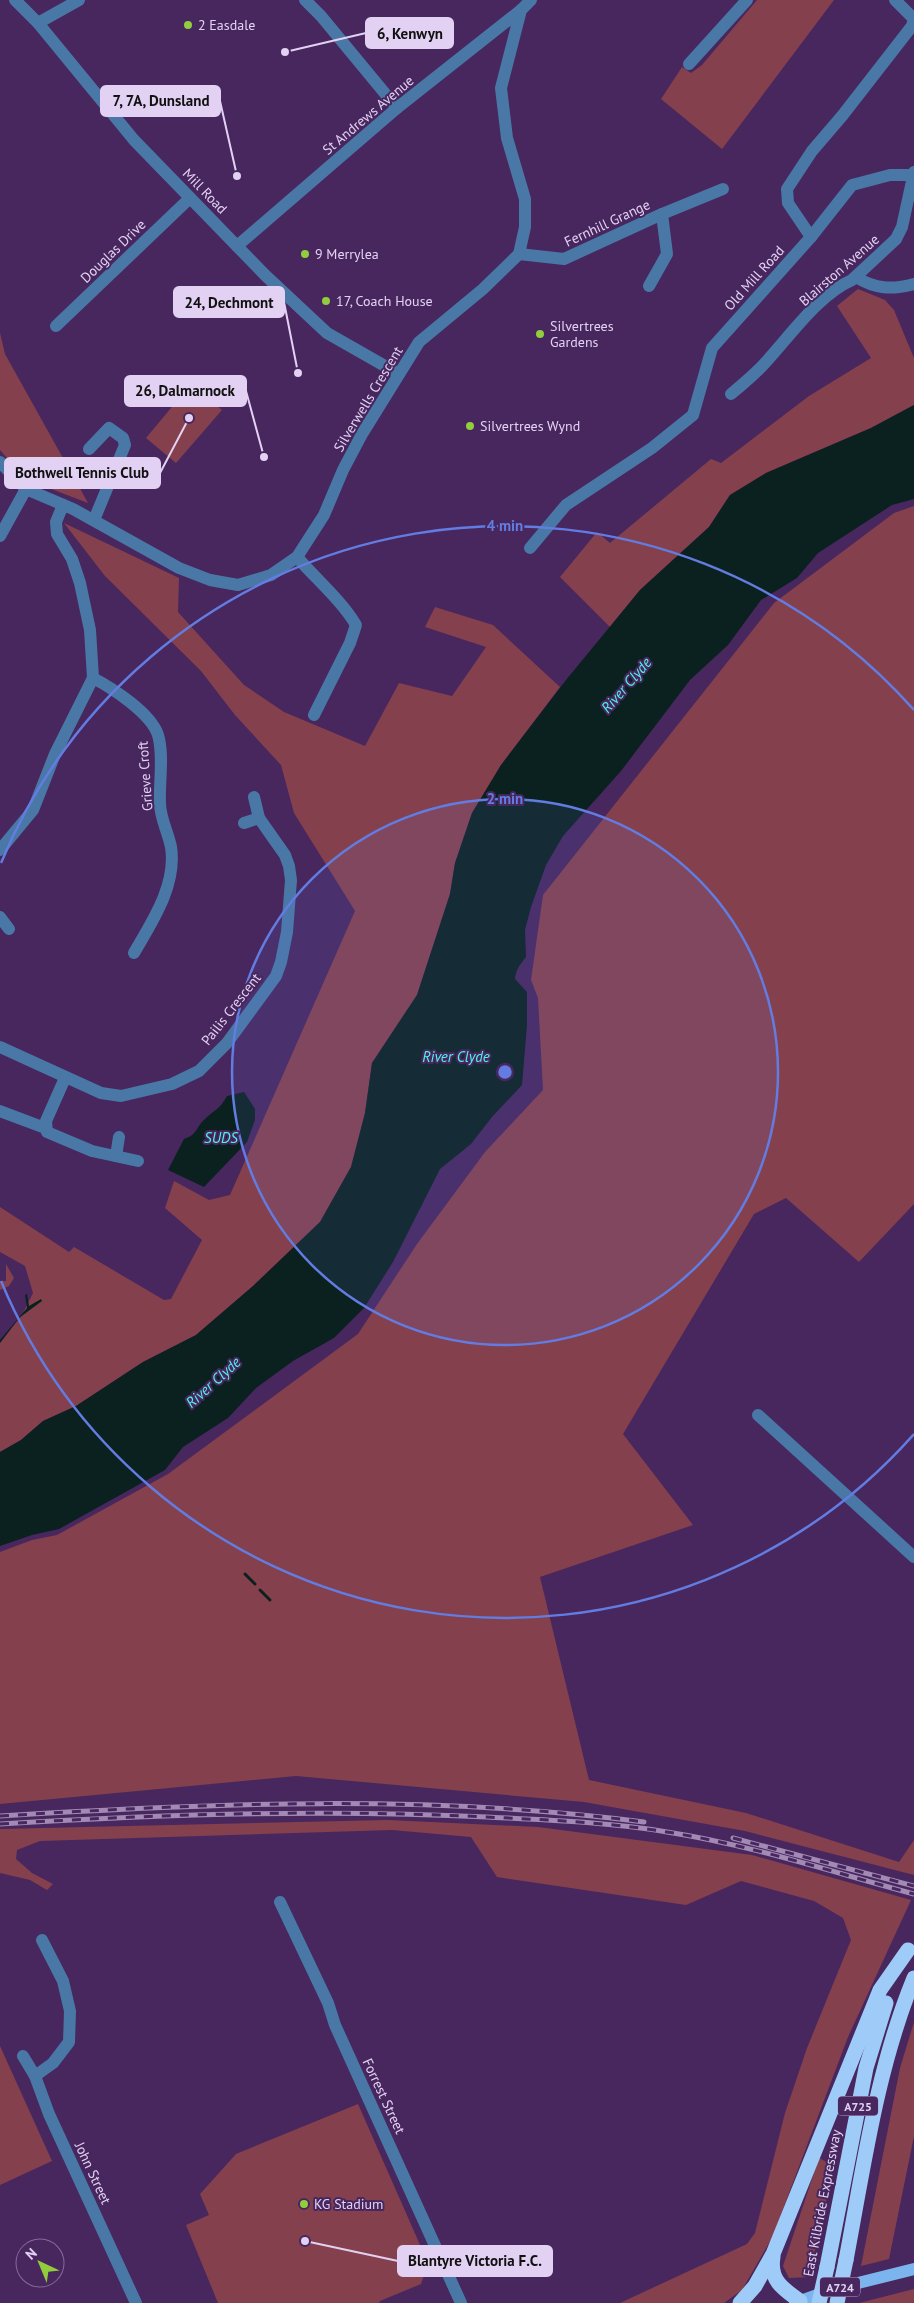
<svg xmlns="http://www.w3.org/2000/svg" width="914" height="2303" viewBox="0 0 914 2303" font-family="'PT Sans',sans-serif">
  <rect width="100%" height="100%" fill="#47275e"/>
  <g fill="#85404d">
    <polygon points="757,0 834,0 722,149 661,99 682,67 691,73 702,65"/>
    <polygon points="858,289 885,300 894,310 914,358 914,405 871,428 766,473 730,495 709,527 640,590 610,627 560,577 597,532 610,543 711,459 721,463 809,396 871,358 837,306"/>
    <polygon points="0,333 5,354 88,503 25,479 0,450"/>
    <polygon points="191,384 222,410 176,463 146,438"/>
    <polygon points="914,506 914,1204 859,1262 786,1198 754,1214 623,1434 693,1525 540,1577 589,1780 746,1813 899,1862 914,1840 914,1875 745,1831 584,1802 296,1776 0,1804 0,1552 32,1540 57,1535 168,1474 358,1334 417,1244 485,1152 543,1090 538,998 531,980 543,895 774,603 894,513"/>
    <polygon points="64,523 179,578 178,612 244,685 284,712 365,746 399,683 452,696 486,647 425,627 435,607 493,625 560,687 501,765 472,813 455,863 450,894 417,995 372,1063 365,1113 351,1167 320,1222 253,1286 196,1335 143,1362 76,1406 43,1421 21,1440 0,1452 0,1343 22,1315 33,1293 25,1266 0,1252 0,1207 69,1252 74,1247 164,1300 171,1299 202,1240 165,1208 174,1181 209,1200 230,1195 355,911 294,813 281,765 235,715 201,671 105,576"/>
    <polygon points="6,1264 14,1278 9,1286 0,1290 0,1281 6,1281"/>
    <polygon points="388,1820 538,1827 752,1855 911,1900 848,2037 772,2238 742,2290 724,2303 620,2303 747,2244 755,2233 785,2113 807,2048 851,1940 843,1918 814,1901 741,1881 686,1905 497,1877 471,1837 392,1830 40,1841 17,1850 16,1859 32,1873 53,1884 47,1890 30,1880 0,1873 0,1829"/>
    <polygon points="914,2022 914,2136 889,2259 861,2266 900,2068"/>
    <polygon points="0,2046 52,2161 0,2185"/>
    <polygon points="358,2104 428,2263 421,2284 380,2301 379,2303 218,2303 186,2225 209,2215 200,2194 236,2154"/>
    <polygon points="819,2158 834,2166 809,2277 789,2278 783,2266"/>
    <polygon points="914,2289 914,2303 859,2303"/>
  </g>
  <g fill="#0b211f">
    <path d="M914,405V499L892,505L818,553L797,578L761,600L728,645L690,680L621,771L563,836L546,865L531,907L525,930L526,957C520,965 516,969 515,979L527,992V1025L522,1085L492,1117L471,1144L440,1169L393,1262L364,1308L334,1338L293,1361L256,1388L228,1418L183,1447L165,1470L59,1529L32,1535L0,1546V1452L21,1440L43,1421L76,1406L143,1362L196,1335L253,1286L320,1222L351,1167L365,1113L372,1063L417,995L450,894L455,863L472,813L501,765L566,680L640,590L709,527L730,495L766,473L871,428Z"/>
    <path d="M244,1092L255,1109V1120L247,1142L204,1187L168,1170L184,1139C199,1134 195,1127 206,1118C217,1108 219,1110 227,1096Z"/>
    <polygon points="27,1294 29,1306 41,1299 42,1301 19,1318 0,1343 0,1340 27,1308 25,1295"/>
  </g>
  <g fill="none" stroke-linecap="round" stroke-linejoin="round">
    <g stroke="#0b211f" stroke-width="3">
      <polyline points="245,1574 255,1584"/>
      <polyline points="260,1590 270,1600"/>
    </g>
    <g stroke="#4978a7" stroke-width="12">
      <polyline points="15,0 38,23 134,140 265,275 327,333 399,374"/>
      <polyline points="305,0 321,16 397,108"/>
      <polyline points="38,23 79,0"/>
      <polyline points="689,64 747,0"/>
      <polyline points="662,214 723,189"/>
      <polyline points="811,237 852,185 890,175 913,175"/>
      <polyline points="237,246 397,108 521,10"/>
      <polyline points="519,254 564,259 662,214 667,254 649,286"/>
      <path d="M856,277C875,289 892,290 914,284"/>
      <polyline points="56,326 190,198"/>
      <path d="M731,394C743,384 755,374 765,363C790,336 818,295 852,280L896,239L902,227L914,172"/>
      <polyline points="89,449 109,428 123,438 125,445 94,520"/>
      <polyline points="0,462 26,489 73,509 179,568 210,580 238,585 271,575 297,557 324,515 343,470 362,434 419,342 483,289 519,254 525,227 525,199 507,138 501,88 521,10 531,0"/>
      <polyline points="0,536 26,489"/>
      <polyline points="530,548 566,505 652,448 693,415 712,348 811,237 788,203 787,189 812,151 842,116 912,26 914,19 895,0"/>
      <path d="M297,557C316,579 341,600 356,625L350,643L314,715"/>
      <path d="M93,678C112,688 151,713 158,735C164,754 159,783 160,803C160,818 168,832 171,847C177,885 152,922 134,953"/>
      <polyline points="244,823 259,818"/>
      <polyline points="0,850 33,810 55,754 93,678 90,630 80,583 72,559 57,534 56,522 63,505"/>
      <polyline points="0,917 9,929"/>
      <polyline points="0,1047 101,1093 121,1096 172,1084 199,1071 227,1043 276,976 281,962 287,932 291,880 289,866 285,855 259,818 254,797"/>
      <polyline points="65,1078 46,1121 47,1132 92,1151 138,1161"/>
      <polyline points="0,1111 45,1128"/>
      <polyline points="116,1156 119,1137"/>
      <polyline points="758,1415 914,1557"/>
      <polyline points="280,1902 328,2003 335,2025 461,2303"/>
      <polyline points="23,2056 35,2076 49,2114 136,2303"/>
      <polyline points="35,2076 53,2063 69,2042 70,2011 63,1981 42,1940"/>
    </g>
    <polyline stroke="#7cb4ed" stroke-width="12" points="795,2303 834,2289 914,2269"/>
    <g stroke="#9ecbf8" stroke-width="15">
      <path d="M773,2257C769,2280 783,2289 800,2301"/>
      <path d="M846,2260C864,2165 877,2068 914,1978"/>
      <polyline points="827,2267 866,2068 886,2003"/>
      <polyline points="740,2303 755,2286 773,2254 880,1990 908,1950"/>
    </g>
    <defs>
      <g id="rail">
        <path d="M0,1816C214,1803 431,1794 644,1822"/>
        <path d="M0,1824C162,1814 324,1809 487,1817C547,1820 607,1822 667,1832C751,1845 832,1872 914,1894"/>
        <polyline points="733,1838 914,1886"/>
      </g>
    </defs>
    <use href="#rail" stroke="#a28ab5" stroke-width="5"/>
    <use href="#rail" stroke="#47275e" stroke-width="3" stroke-dasharray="9" stroke-linecap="butt"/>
    <g stroke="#9ecbf8" stroke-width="15">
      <polyline points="819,2303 827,2267"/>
      <polyline points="837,2303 846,2260"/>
    </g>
  </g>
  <circle cx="505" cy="1072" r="273" fill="#627ce1" fill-opacity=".12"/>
  <g fill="none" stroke="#627ce1" stroke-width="2.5">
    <circle cx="505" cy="1072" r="273"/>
    <path d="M914 1434A546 546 0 0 1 1 1281M1 863A546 546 0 0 1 914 710"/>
  </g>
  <g fill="#92cd3e" stroke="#47275e" stroke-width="2">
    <circle cx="188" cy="25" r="5"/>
    <circle cx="305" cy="254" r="5"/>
    <circle cx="326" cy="301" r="5"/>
    <circle cx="540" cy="334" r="5"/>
    <circle cx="470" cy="426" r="5"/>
    <circle cx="304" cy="2204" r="5"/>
  </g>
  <g text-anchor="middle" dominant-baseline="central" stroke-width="4" stroke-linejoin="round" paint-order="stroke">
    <g fill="#47275e" stroke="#b49ec6" stroke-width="1">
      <rect x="838" y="2096.5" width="40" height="19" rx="4"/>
      <rect x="820" y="2277.5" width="40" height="19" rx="4"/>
    </g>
    <g font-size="12" font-weight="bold" fill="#e3d1f3">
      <text x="858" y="2106">A725</text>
      <text x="840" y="2287">A724</text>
    </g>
    <g font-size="14" fill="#e3d1f3" stroke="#47275e" text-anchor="start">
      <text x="198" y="25">2 Easdale</text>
      <text x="315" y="254">9 Merrylea</text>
      <text x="336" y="301">17, Coach House</text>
      <text x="550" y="326">Silvertrees<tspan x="550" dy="16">Gardens</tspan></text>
      <text x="480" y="426">Silvertrees Wynd</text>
      <text x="314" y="2204">KG Stadium</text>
    </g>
    <g font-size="14" fill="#e3d1f3" stroke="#47275e">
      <text transform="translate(368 115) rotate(-40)">St Andrews Avenue</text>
      <text transform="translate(205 191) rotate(46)">Mill Road</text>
      <text transform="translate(607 223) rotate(-25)">Fernhill Grange</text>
      <text transform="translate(113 251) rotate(-44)">Douglas Drive</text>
      <text transform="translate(839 270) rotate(-41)">Blairston Avenue</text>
      <text transform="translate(754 278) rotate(-48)">Old Mill Road</text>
      <text transform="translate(368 399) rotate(-59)">Silverwells Crescent</text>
      <text transform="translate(145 776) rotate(-94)">Grieve Croft</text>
      <text transform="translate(231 1009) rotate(-52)">Pailis Crescent</text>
      <text transform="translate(384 2096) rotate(65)">Forrest Street</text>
      <text transform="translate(93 2173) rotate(65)">John Street</text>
      <text transform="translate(822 2203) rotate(-79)">East Kilbride Expressway</text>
    </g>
    <g font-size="15" font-style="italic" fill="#4df4ea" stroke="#47275e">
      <text transform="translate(626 685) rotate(-49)">River Clyde</text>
      <text x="456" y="1056">River Clyde</text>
      <text x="221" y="1137">SUDS</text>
      <text transform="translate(213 1382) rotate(-42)">River Clyde</text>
    </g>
  </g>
  <circle cx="505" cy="1072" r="8" fill="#627ce1" stroke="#47275e" stroke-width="2.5"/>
  <g font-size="15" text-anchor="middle" font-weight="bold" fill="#627ce1" stroke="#47275e" stroke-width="4" stroke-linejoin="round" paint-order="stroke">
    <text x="505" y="531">4 min</text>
    <text x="505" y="804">2 min</text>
  </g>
  <path fill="none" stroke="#e3d1f3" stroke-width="2" d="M285 52L366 33M237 176L220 101M298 373L284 302M264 457L246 391M189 418L160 473M305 2241L398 2261"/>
  <g fill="#e3d1f3" stroke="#47275e" stroke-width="2">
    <circle cx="285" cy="52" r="5"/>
    <circle cx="237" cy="176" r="5"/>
    <circle cx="298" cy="373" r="5"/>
    <circle cx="264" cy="457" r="5"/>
    <circle cx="189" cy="418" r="5"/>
    <circle cx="305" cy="2241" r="5"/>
  </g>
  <g fill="#e3d1f3" stroke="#e3d1f3" stroke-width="2">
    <rect x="366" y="18" width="87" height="30" rx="5"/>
    <rect x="101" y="86" width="119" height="30" rx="5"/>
    <rect x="174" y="287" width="110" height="30" rx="5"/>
    <rect x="125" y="376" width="121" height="30" rx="5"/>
    <rect x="5" y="458" width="155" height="30" rx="5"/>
    <rect x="398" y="2246" width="154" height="30" rx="5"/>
  </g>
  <g font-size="15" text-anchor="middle" font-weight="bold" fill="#111">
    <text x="410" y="39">6, Kenwyn</text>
    <text x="161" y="106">7, 7A, Dunsland</text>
    <text x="229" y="308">24, Dechmont</text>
    <text x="185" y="396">26, Dalmarnock</text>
    <text x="82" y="478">Bothwell Tennis Club</text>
    <text x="475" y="2266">Blantyre Victoria F.C.</text>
  </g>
  <g transform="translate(40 2263) rotate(316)"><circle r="24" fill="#47275e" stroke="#856b9a"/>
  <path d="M0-4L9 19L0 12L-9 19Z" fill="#92cd3e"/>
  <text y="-8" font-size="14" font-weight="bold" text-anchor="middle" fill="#e3d1f3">N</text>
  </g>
</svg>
